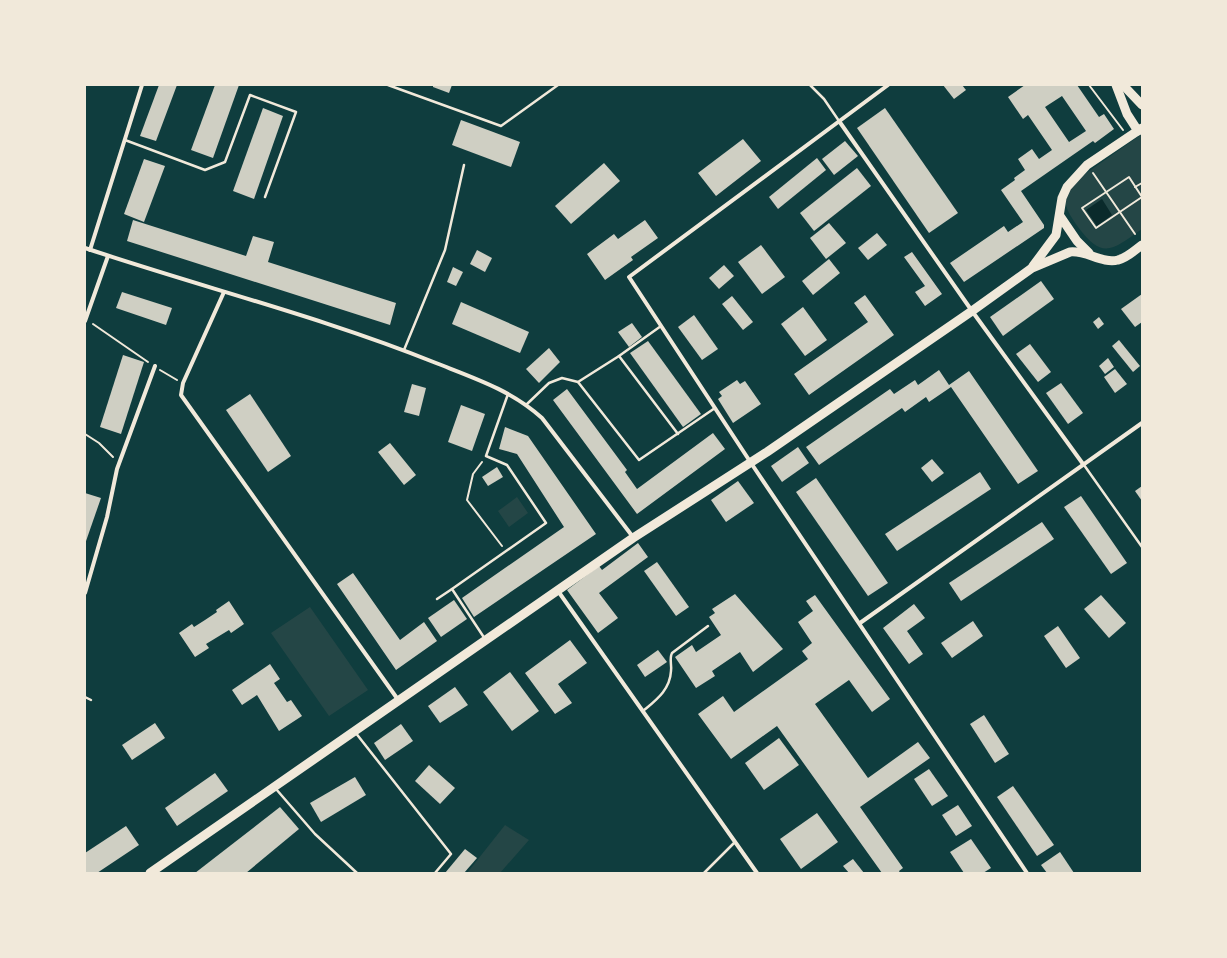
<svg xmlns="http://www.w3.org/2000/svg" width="1227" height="958" viewBox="0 0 1227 958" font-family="'Alegreya Sans',sans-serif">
  <rect width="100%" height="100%" fill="#0f3d3e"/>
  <g fill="#244646">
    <path d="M1142,134V229C1113,249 1103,261 1078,227C1072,218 1066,211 1065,199L1075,181Z"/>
    <polygon points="517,497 528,513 509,527 498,511"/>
    <polygon points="310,607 368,690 329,716 271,633"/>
    <polygon points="505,825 529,840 500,873 467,873"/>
  </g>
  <polygon fill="#0a2a2b" points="1102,199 1112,215 1097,226 1086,210"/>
  <g fill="#cfcfc3" fill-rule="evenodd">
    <polygon points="159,85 177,85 156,141 140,136"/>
    <polygon points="215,85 239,85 213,158 191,150"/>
    <polygon points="433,85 452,85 449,93 433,87"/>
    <polygon points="943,85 962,85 966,90 954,99"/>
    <path d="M1025,85H1077L1099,117L1104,114L1114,129L1095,143L1093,141L1021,191L1044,225V228L964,282L950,263L1004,226L1008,232L1023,222L1001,190L1015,180L1014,178L1025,170L1018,159L1032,149L1039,159L1052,150L1028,115L1023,119L1008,97ZM1062,96L1086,131L1069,142L1045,107Z"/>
    <polygon points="263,108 283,116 254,199 233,191"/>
    <polygon points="885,108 958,213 929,233 857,128"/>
    <polygon points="461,120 520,142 511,167 452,145"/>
    <polygon points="743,139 761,161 716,196 698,173"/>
    <polygon points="845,141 858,156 834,175 822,159"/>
    <polygon points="817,158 826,170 778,209 769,197"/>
    <polygon points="144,159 165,166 144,222 124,214"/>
    <polygon points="604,163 620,181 571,224 555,206"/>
    <polygon points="857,168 871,186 814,231 800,213"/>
    <polygon points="133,220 246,256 253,236 274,242 268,262 396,303 390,325 127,241"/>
    <polygon points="645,220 658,238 631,257 633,260 605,280 587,254 614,234 618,239"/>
    <polygon points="829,223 846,243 826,259 810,238"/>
    <polygon points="877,233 887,245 868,260 858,248"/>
    <polygon points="761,245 785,277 762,294 738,262"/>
    <polygon points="477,250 492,258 485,272 470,264"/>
    <polygon points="912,252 942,294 925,306 915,292 925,286 904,257"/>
    <polygon points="829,259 840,273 813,295 802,281"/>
    <polygon points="724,265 734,276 719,289 709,278"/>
    <polygon points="453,267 463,272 456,286 447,282"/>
    <polygon points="1041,281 1054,299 1003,336 990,317"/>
    <polygon points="122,292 172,308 166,325 116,308"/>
    <polygon points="1142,294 1142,322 1135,327 1121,309"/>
    <polygon points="865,295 894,335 809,395 794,374 868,322 854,303"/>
    <polygon points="732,296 753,322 743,330 722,304"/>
    <polygon points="461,302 529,332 520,353 452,324"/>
    <polygon points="803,307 827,340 805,356 781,324"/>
    <polygon points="694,315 718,349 702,360 678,327"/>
    <polygon points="1099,317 1104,324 1098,329 1093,322"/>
    <polygon points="632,323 642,337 629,347 618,332"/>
    <polygon points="1119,340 1140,366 1133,372 1112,346"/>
    <polygon points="648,341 701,414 683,427 630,353"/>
    <polygon points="1030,344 1051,372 1038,382 1016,354"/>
    <polygon points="549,348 560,362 539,383 526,369"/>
    <polygon points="123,355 144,362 121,434 100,427"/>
    <polygon points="1108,358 1114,367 1105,374 1099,366"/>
    <polygon points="1115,369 1127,384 1115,393 1104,377"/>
    <polygon points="939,370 949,385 969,371 1038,471 1018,484 951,387 929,402 926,397 905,412 902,408 819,465 806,447 890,389 894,394 915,380 918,385"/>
    <polygon points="737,380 740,384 745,381 761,404 733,423 718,399 722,396 719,392"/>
    <polygon points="1061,383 1083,413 1068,424 1046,393"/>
    <polygon points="412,384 426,388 419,416 404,412"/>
    <polygon points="567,389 627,470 625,472 637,489 713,433 725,449 637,514 553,400"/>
    <polygon points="250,394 291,456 268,472 226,410"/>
    <polygon points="461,405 485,414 472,451 448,442"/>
    <polygon points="505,427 528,436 596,534 474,617 462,598 564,527 517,454 499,449"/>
    <polygon points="390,443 416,475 404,485 378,452"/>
    <polygon points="798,447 809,463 782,482 771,466"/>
    <polygon points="932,459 944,473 932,482 921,468"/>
    <polygon points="497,467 503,477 488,486 482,477"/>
    <polygon points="980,472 991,489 897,551 885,534"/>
    <polygon points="816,478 888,583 868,596 796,492"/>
    <polygon points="738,481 754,503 726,522 711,500"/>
    <polygon points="1142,486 1142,501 1135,491"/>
    <polygon points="85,493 101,498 85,544"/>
    <polygon points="1081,496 1127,563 1111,574 1064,507"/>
    <polygon points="1042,522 1054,539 961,601 949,583"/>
    <polygon points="638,543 648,557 599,593 618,618 598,633 567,590 599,566 602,570"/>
    <polygon points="657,562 689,607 676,616 644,571"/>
    <polygon points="353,573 400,640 424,622 437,641 396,670 337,584"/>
    <polygon points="735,594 783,649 753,672 740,652 712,671 715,676 696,688 675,657 692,645 696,652 721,635 709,617 715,613 712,609"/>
    <polygon points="815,595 890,699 872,712 849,680 815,704 868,778 918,742 930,758 860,807 903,868 899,871 900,873 882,873 777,726 731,759 698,714 723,696 734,712 808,659 802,651 812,643 798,622 813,611 806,601"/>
    <polygon points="1101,595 1126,623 1109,638 1084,609"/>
    <polygon points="454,600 467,619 441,637 428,618"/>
    <polygon points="229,601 244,624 231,633 229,630 206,644 209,648 195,657 179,633 192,624 194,627 205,620 217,612 216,610"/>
    <polygon points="914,604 925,618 907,631 923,654 909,664 883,628"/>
    <polygon points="973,621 983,636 952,658 941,643"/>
    <polygon points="1058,626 1080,658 1066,668 1044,636"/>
    <polygon points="570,640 587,663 558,684 572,703 555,714 525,673"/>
    <polygon points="658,650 667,662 645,677 637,665"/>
    <polygon points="270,664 280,679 274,683 287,702 291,700 302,716 279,731 257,695 242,705 232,690"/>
    <polygon points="510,672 539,711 512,731 483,692"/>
    <polygon points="455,687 468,705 440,723 428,706"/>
    <polygon points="984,715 1009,754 995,763 970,724"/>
    <polygon points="155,723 165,738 132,760 122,745"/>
    <polygon points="401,724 413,741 385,760 374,743"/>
    <polygon points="779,738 799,765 764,790 745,763"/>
    <polygon points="429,765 455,788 440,804 415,781"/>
    <polygon points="929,769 948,796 932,806 914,779"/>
    <polygon points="215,773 228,791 177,826 165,808"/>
    <polygon points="355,777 366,795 321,822 310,803"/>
    <polygon points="1013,786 1054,845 1037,856 997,797"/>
    <polygon points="958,805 972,826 956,836 942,815"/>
    <polygon points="280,807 299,829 246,873 195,873"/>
    <polygon points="817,813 838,842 801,869 780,839"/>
    <polygon points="126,826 139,845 97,873 85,873 85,853"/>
    <polygon points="971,839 991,868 983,873 964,873 950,852"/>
    <polygon points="465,849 477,858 464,873 445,873"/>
    <polygon points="1060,852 1074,873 1047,873 1041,865"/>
    <polygon points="853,859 864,873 849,873 843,866"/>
  </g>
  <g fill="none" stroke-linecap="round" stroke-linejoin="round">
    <g stroke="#f1e9da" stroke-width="2">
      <polyline points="1089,85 1123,130"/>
      <polyline points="1093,173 1135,234"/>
      <polygon points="1129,177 1142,197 1096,228 1082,208"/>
      <polyline points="1135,187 1142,183"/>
      <polyline points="93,324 148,362"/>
      <polyline points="160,370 177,380"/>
      <polyline points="85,434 99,443 113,457"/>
      <polyline points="482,462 473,474 467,500 502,546"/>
    </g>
    <g stroke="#f1e9da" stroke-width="2.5">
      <polyline points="388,85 501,126 558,85"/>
      <polyline points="810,85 824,99 839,121"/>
      <polyline points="125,140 205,170 225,162 250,95 296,112 265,197"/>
      <polyline points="404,350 445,250 464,165"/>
      <polyline points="619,356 678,434"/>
      <polyline points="578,382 639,460 715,408"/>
      <polyline points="527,404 549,383 562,378 578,382 619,356 661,326"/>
      <polyline points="1084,465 1142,547"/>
      <polyline points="437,599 452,589"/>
      <polyline points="485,639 452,589 546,523 507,465 486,456 508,394"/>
      <polyline points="85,697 91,700"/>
      <path d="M643,711C656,700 670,690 671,671C672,665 669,659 672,653L708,626"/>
      <polyline points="355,732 451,854 435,873"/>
      <polyline points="276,789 315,834 357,873"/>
      <polyline points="704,873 735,842"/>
    </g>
    <g stroke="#f1e9da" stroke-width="4">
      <polyline points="888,85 629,277 751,463 1027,873"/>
      <polyline points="839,121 972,311 1083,464"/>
      <path d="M85,248C201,287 322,317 436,363C474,378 511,390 542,418L633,537"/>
      <polyline points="90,250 142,85"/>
      <polyline points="224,292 183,383 181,395 399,701"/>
      <polyline points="85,321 108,256"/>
      <polyline points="558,591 757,873"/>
      <polyline points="85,593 107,517 117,469 155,366"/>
      <polyline points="860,623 1142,423"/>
    </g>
    <g stroke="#f1e9da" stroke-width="9">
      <polyline points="1116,85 1127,114 1138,131"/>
      <polyline points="1123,85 1142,105"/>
      <polyline points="1060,216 1077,241 1089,253"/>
      <polyline points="1033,266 1056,235 1062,198 1067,187 1087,165 1142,128"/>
      <path d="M150,873L633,538L767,452L972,311L1032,268L1070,252C1086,250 1102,264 1118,260C1127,258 1135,250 1142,245"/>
    </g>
  </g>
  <rect width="1227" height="958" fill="none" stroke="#f1e9da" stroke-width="172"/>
</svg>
